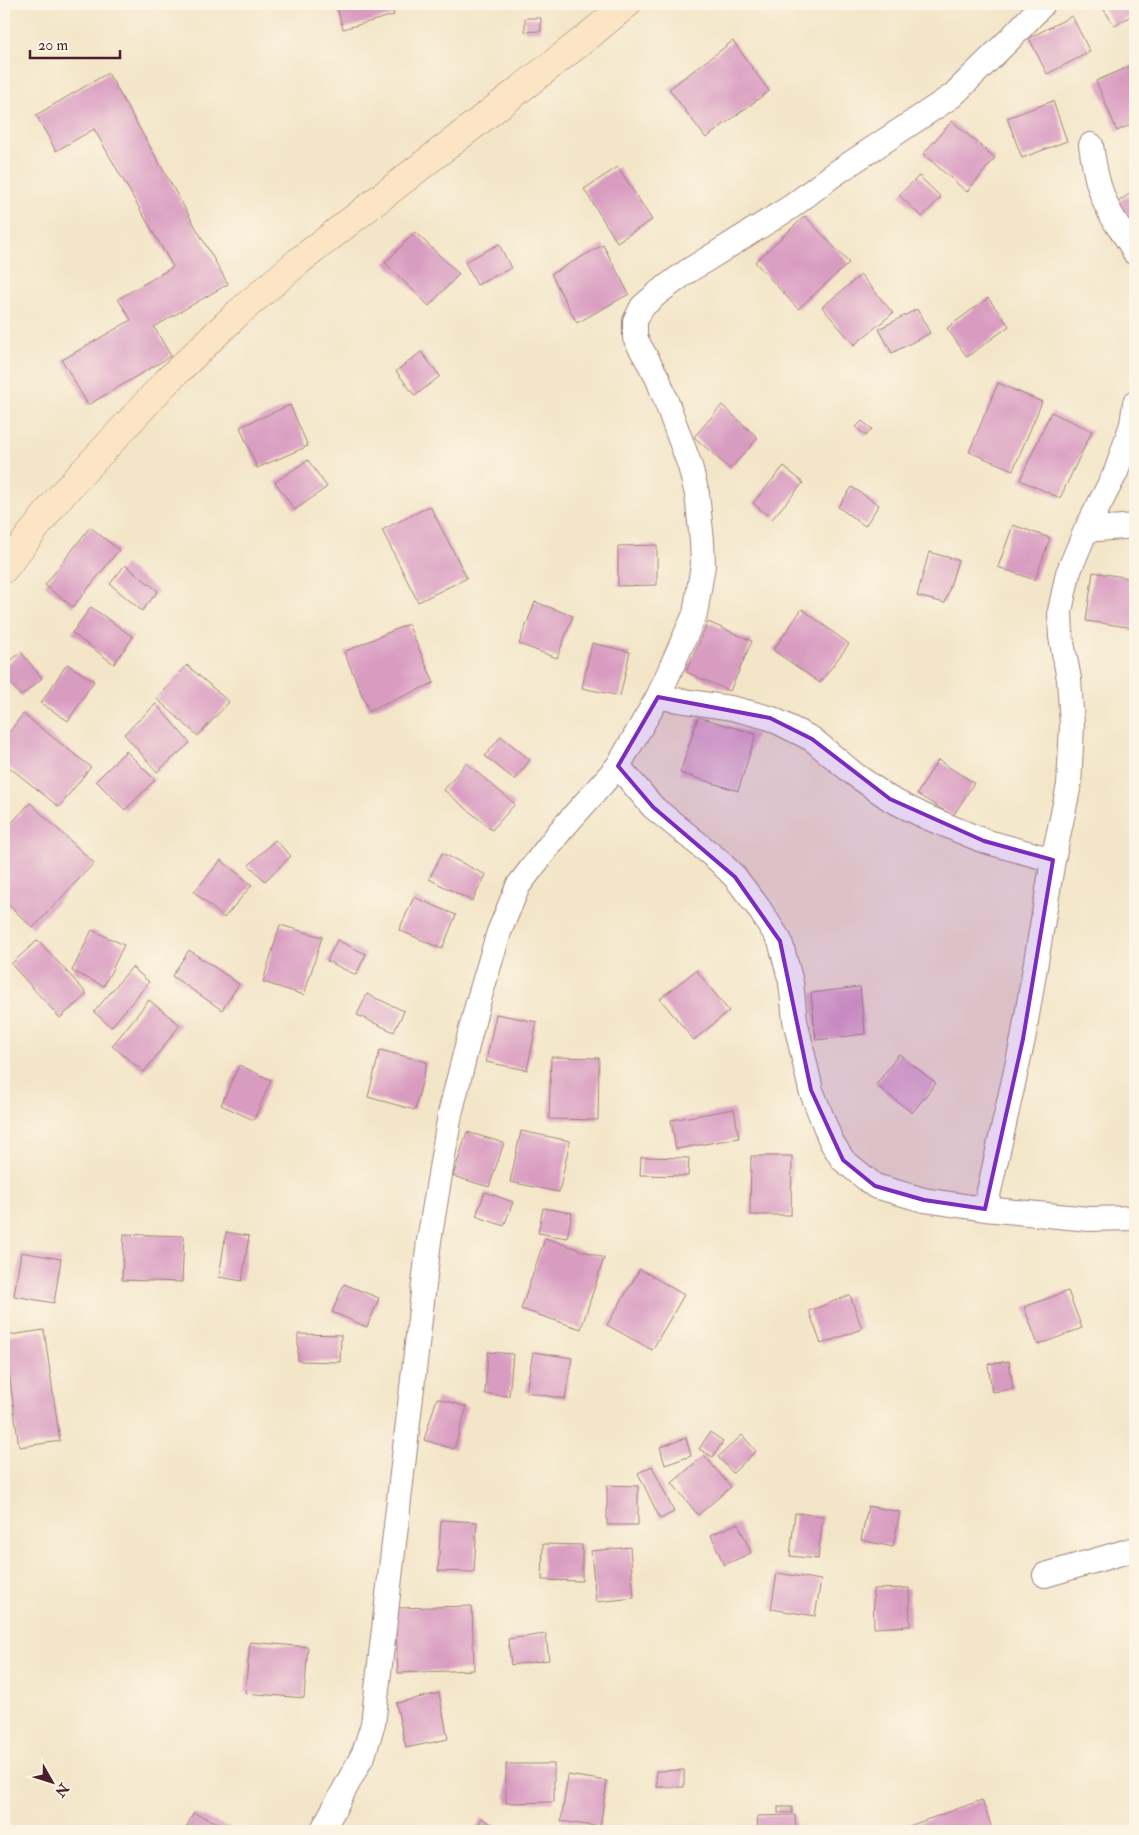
<svg xmlns="http://www.w3.org/2000/svg" width="1139" height="1835" viewBox="0 0 1139 1835" font-family="'IM FELL Double Pica',serif">
  <rect width="100%" height="100%" fill="#fcf5e5"/>
  <filter id="ink" filterUnits="userSpaceOnUse"><feTurbulence type="fractalNoise" baseFrequency=".02" numOctaves="2"/><feDisplacementMap in="SourceGraphic" scale="10" xChannelSelector="R" yChannelSelector="G"/><feConvolveMatrix kernelMatrix="1 2 1 2 8 2 1 2 1" color-interpolation-filters="sRGB"/></filter>
  <filter id="wash" filterUnits="userSpaceOnUse"><feTurbulence type="fractalNoise" baseFrequency=".0096" numOctaves="4" result="noise"/><feDisplacementMap in="SourceGraphic" scale="20" xChannelSelector="R" yChannelSelector="G"/><feGaussianBlur stdDeviation="1.12" result="paint"/><feColorMatrix in="noise" values="0 0 0 0 0 0 0 0 0 0 0 0 0 0 0 0 0 1.4 0 .05"/><feComposite in="paint" operator="in"/></filter>
  <g filter="url(#wash)">
    <rect width="100%" height="100%" fill="#f3e5c8"/>
    <g id="blocks">
      <g fill="#d99cc1">
        <polygon points="336,4 391,4 394,15 343,29"/>
        <polygon points="1100,4 1135,4 1135,13 1115,26"/>
        <polygon points="1072,16 1090,52 1047,74 1029,38"/>
        <polygon points="525,18 541,18 541,31 525,32"/>
        <polygon points="733,41 769,91 706,138 669,89"/>
        <polygon points="1135,64 1135,123 1117,131 1096,81"/>
        <polygon points="108,73 228,284 154,327 171,356 88,405 62,360 131,320 118,299 173,267 94,129 56,151 36,115"/>
        <polygon points="1053,101 1067,141 1022,158 1007,118"/>
        <polygon points="952,121 995,158 967,192 923,154"/>
        <polygon points="618,167 652,220 617,242 584,189"/>
        <polygon points="919,176 941,197 922,217 899,195"/>
        <polygon points="1135,190 1135,241 1111,207"/>
        <polygon points="805,216 849,263 798,309 755,262"/>
        <polygon points="415,232 459,274 429,306 385,263"/>
        <polygon points="499,244 511,268 477,285 465,262"/>
        <polygon points="603,245 629,294 577,323 551,274"/>
        <polygon points="861,275 893,313 854,345 822,307"/>
        <polygon points="988,298 1009,326 967,357 947,328"/>
        <polygon points="917,309 930,333 892,353 879,329"/>
        <polygon points="421,352 440,376 415,396 396,371"/>
        <polygon points="998,383 1042,402 1013,470 969,452"/>
        <polygon points="290,405 308,446 257,468 240,427"/>
        <polygon points="722,405 758,438 730,469 694,437"/>
        <polygon points="1051,412 1092,431 1060,498 1020,480"/>
        <polygon points="862,421 872,429 866,436 856,427"/>
        <polygon points="308,460 327,487 295,510 275,482"/>
        <polygon points="784,466 803,483 772,519 753,503"/>
        <polygon points="852,487 879,505 865,526 838,507"/>
        <polygon points="430,506 467,578 418,602 382,530"/>
        <polygon points="1013,525 1050,538 1035,580 998,567"/>
        <polygon points="90,527 119,550 73,607 45,585"/>
        <polygon points="657,545 657,585 618,586 618,546"/>
        <polygon points="929,552 958,560 945,603 917,596"/>
        <polygon points="125,565 158,591 142,611 110,584"/>
        <polygon points="1093,572 1135,579 1135,628 1086,621"/>
        <polygon points="535,602 573,616 557,658 519,644"/>
        <polygon points="91,607 133,637 114,664 72,633"/>
        <polygon points="802,609 849,644 820,683 773,650"/>
        <polygon points="708,622 752,641 730,691 686,672"/>
        <polygon points="408,624 434,683 369,711 344,652"/>
        <polygon points="592,643 630,652 620,696 582,688"/>
        <polygon points="21,652 42,678 21,696 4,676 4,667"/>
        <polygon points="67,664 94,681 68,721 41,703"/>
        <polygon points="187,665 229,702 198,736 157,699"/>
        <polygon points="156,704 190,743 157,772 124,734"/>
        <polygon points="23,714 91,767 59,807 4,763 4,739"/>
        <polygon points="698,717 756,734 738,791 680,773"/>
        <polygon points="501,736 530,760 515,780 485,756"/>
        <polygon points="126,751 155,780 125,810 96,781"/>
        <polygon points="938,760 974,783 953,816 917,794"/>
        <polygon points="466,763 515,804 492,830 444,790"/>
        <polygon points="30,803 94,863 33,928 4,901 4,831"/>
        <polygon points="275,840 291,856 265,881 249,865"/>
        <polygon points="442,853 486,875 472,901 429,879"/>
        <polygon points="221,860 252,885 224,918 194,892"/>
        <polygon points="414,897 456,915 442,949 399,930"/>
        <polygon points="280,925 322,937 304,995 263,982"/>
        <polygon points="92,930 124,945 104,986 72,971"/>
        <polygon points="38,940 87,994 60,1018 11,964"/>
        <polygon points="337,940 366,954 356,975 327,961"/>
        <polygon points="189,950 239,984 222,1010 172,976"/>
        <polygon points="132,967 149,982 111,1027 94,1012"/>
        <polygon points="696,970 729,1011 694,1040 660,999"/>
        <polygon points="860,987 865,1034 816,1040 811,993"/>
        <polygon points="367,994 404,1011 394,1032 357,1015"/>
        <polygon points="149,1000 180,1025 144,1072 112,1046"/>
        <polygon points="496,1014 537,1022 527,1070 486,1062"/>
        <polygon points="380,1050 427,1062 415,1110 368,1097"/>
        <polygon points="899,1054 936,1083 912,1113 876,1085"/>
        <polygon points="551,1057 599,1058 598,1120 549,1119"/>
        <polygon points="239,1065 271,1080 254,1120 221,1105"/>
        <polygon points="734,1109 739,1138 676,1149 671,1120"/>
        <polygon points="521,1131 570,1141 559,1192 510,1182"/>
        <polygon points="467,1132 504,1143 489,1187 453,1176"/>
        <polygon points="751,1156 792,1156 791,1215 750,1215"/>
        <polygon points="641,1157 689,1158 688,1176 640,1175"/>
        <polygon points="485,1192 513,1202 504,1226 476,1216"/>
        <polygon points="543,1208 572,1213 567,1238 538,1233"/>
        <polygon points="226,1232 249,1236 242,1281 219,1277"/>
        <polygon points="124,1234 184,1236 182,1282 122,1280"/>
        <polygon points="545,1238 604,1258 581,1329 521,1309"/>
        <polygon points="21,1252 61,1259 54,1303 14,1296"/>
        <polygon points="640,1269 684,1295 652,1350 607,1325"/>
        <polygon points="344,1284 379,1298 367,1327 332,1312"/>
        <polygon points="1068,1291 1082,1328 1038,1345 1024,1307"/>
        <polygon points="850,1295 862,1329 821,1344 809,1311"/>
        <polygon points="44,1330 60,1441 19,1447 4,1336"/>
        <polygon points="298,1334 341,1335 340,1362 298,1361"/>
        <polygon points="488,1352 513,1354 509,1396 485,1394"/>
        <polygon points="533,1352 572,1358 565,1399 526,1392"/>
        <polygon points="1009,1361 1013,1389 992,1392 988,1364"/>
        <polygon points="437,1398 467,1407 454,1449 424,1440"/>
        <polygon points="710,1432 723,1441 713,1457 699,1449"/>
        <polygon points="742,1435 756,1451 733,1473 718,1457"/>
        <polygon points="686,1438 691,1456 665,1465 660,1447"/>
        <polygon points="704,1455 731,1487 698,1515 672,1483"/>
        <polygon points="652,1466 674,1512 660,1519 638,1473"/>
        <polygon points="607,1485 638,1486 638,1525 607,1525"/>
        <polygon points="868,1506 900,1512 893,1547 861,1540"/>
        <polygon points="795,1513 823,1516 818,1559 790,1556"/>
        <polygon points="441,1520 477,1522 474,1572 438,1571"/>
        <polygon points="738,1523 751,1553 724,1565 711,1535"/>
        <polygon points="543,1544 582,1545 582,1581 542,1580"/>
        <polygon points="630,1547 634,1598 596,1602 591,1551"/>
        <polygon points="777,1573 821,1580 815,1616 771,1609"/>
        <polygon points="909,1588 910,1626 874,1628 873,1589"/>
        <polygon points="472,1606 474,1670 398,1673 395,1608"/>
        <polygon points="546,1634 549,1660 511,1665 508,1639"/>
        <polygon points="250,1642 308,1647 304,1698 245,1693"/>
        <polygon points="439,1693 448,1739 406,1748 396,1703"/>
        <polygon points="506,1764 554,1764 554,1802 506,1803"/>
        <polygon points="684,1770 684,1787 657,1787 656,1771"/>
        <polygon points="568,1775 607,1781 600,1827 561,1821"/>
        <polygon points="982,1800 993,1831 911,1831 909,1826"/>
        <rect x="778" y="1807" width="14" height="6"/>
        <polygon points="193,1813 239,1831 185,1831"/>
        <polygon points="795,1815 796,1831 758,1831 757,1816"/>
        <polygon points="482,1818 502,1831 474,1831"/>
      </g>
    </g>
  </g>
  <g filter="url(#ink)">
    <use href="#blocks" fill-opacity="0" stroke="#9e827a" stroke-width="1"/>
    <g fill="none" stroke-linecap="round" stroke-linejoin="round">
      <defs>
        <g id="street">
          <path d="M1091,145C1095,174 1100,198 1116,223C1123,233 1130,242 1135,253"/>
          <polyline points="1086,530 1135,526"/>
          <polyline points="658,697 731,708 770,718 812,739 854,774 890,799 926,817 984,841 1053,860"/>
          <polyline points="618,766 653,807 718,860 735,877 758,907 780,941 791,982 795,1020 811,1090 831,1141 843,1160 875,1186 924,1200 985,1209 1089,1219 1135,1218"/>
          <polyline points="985,1209 1023,1039 1053,860 1069,785 1072,725 1069,679 1061,637 1060,611 1068,573 1086,530 1116,472 1132,424 1135,403"/>
          <polyline points="1045,1575 1135,1549"/>
          <polyline points="322,1831 364,1753 373,1724 429,1241 450,1114 477,1006 499,932 518,886 561,830 618,766 658,697 695,614 703,565 702,541 697,494 690,466 658,379 635,338 635,321 642,307 659,292 688,271 791,207 833,175 952,96 1012,37 1043,4"/>
        </g>
        <polyline id="secondary" points="4,569 58,499 166,382 238,313 299,261 586,38 627,4"/>
      </defs>
      <use href="#street" stroke="#9e827a" stroke-width="26"/>
      <use href="#secondary" stroke="#9e827a" stroke-width="29"/>
      <use href="#street" stroke="#fff" stroke-width="24"/>
      <use href="#secondary" stroke="#fce5c4" stroke-width="28"/>
    </g>
  </g>
  <path fill="#7b2cbf" fill-opacity="0.2" stroke="#7b2cbf" stroke-width="4" stroke-linejoin="round" d="M658,697L770,718L812,739L890,799L984,841L1053,860L1023,1039L985,1209L924,1200L875,1186L843,1160L811,1090L780,941L735,877L653,807L618,766Z"/>
  <rect width="1139" height="1835" fill="none" stroke="#fcf5e5" stroke-width="20"/>
  <g transform="translate(52 1782) rotate(129)" stroke="#fcf5e5" stroke-width="4" paint-order="stroke">
  <path d="M0-4L9 19L0 12L-9 19Z" fill="#4a1f2b"/>
  <text y="-8" font-size="14" font-weight="bold" text-anchor="middle" fill="#4a1f2b">N</text>
  </g>
  <path d="M30 50v8h90v-8" fill="none" stroke="#4a1f2b" stroke-width="2.5"/>
  <text x="38" y="50" font-size="15" fill="#4a1f2b" stroke="#fcf5e5" stroke-width="4" paint-order="stroke">20 m</text>
</svg>
